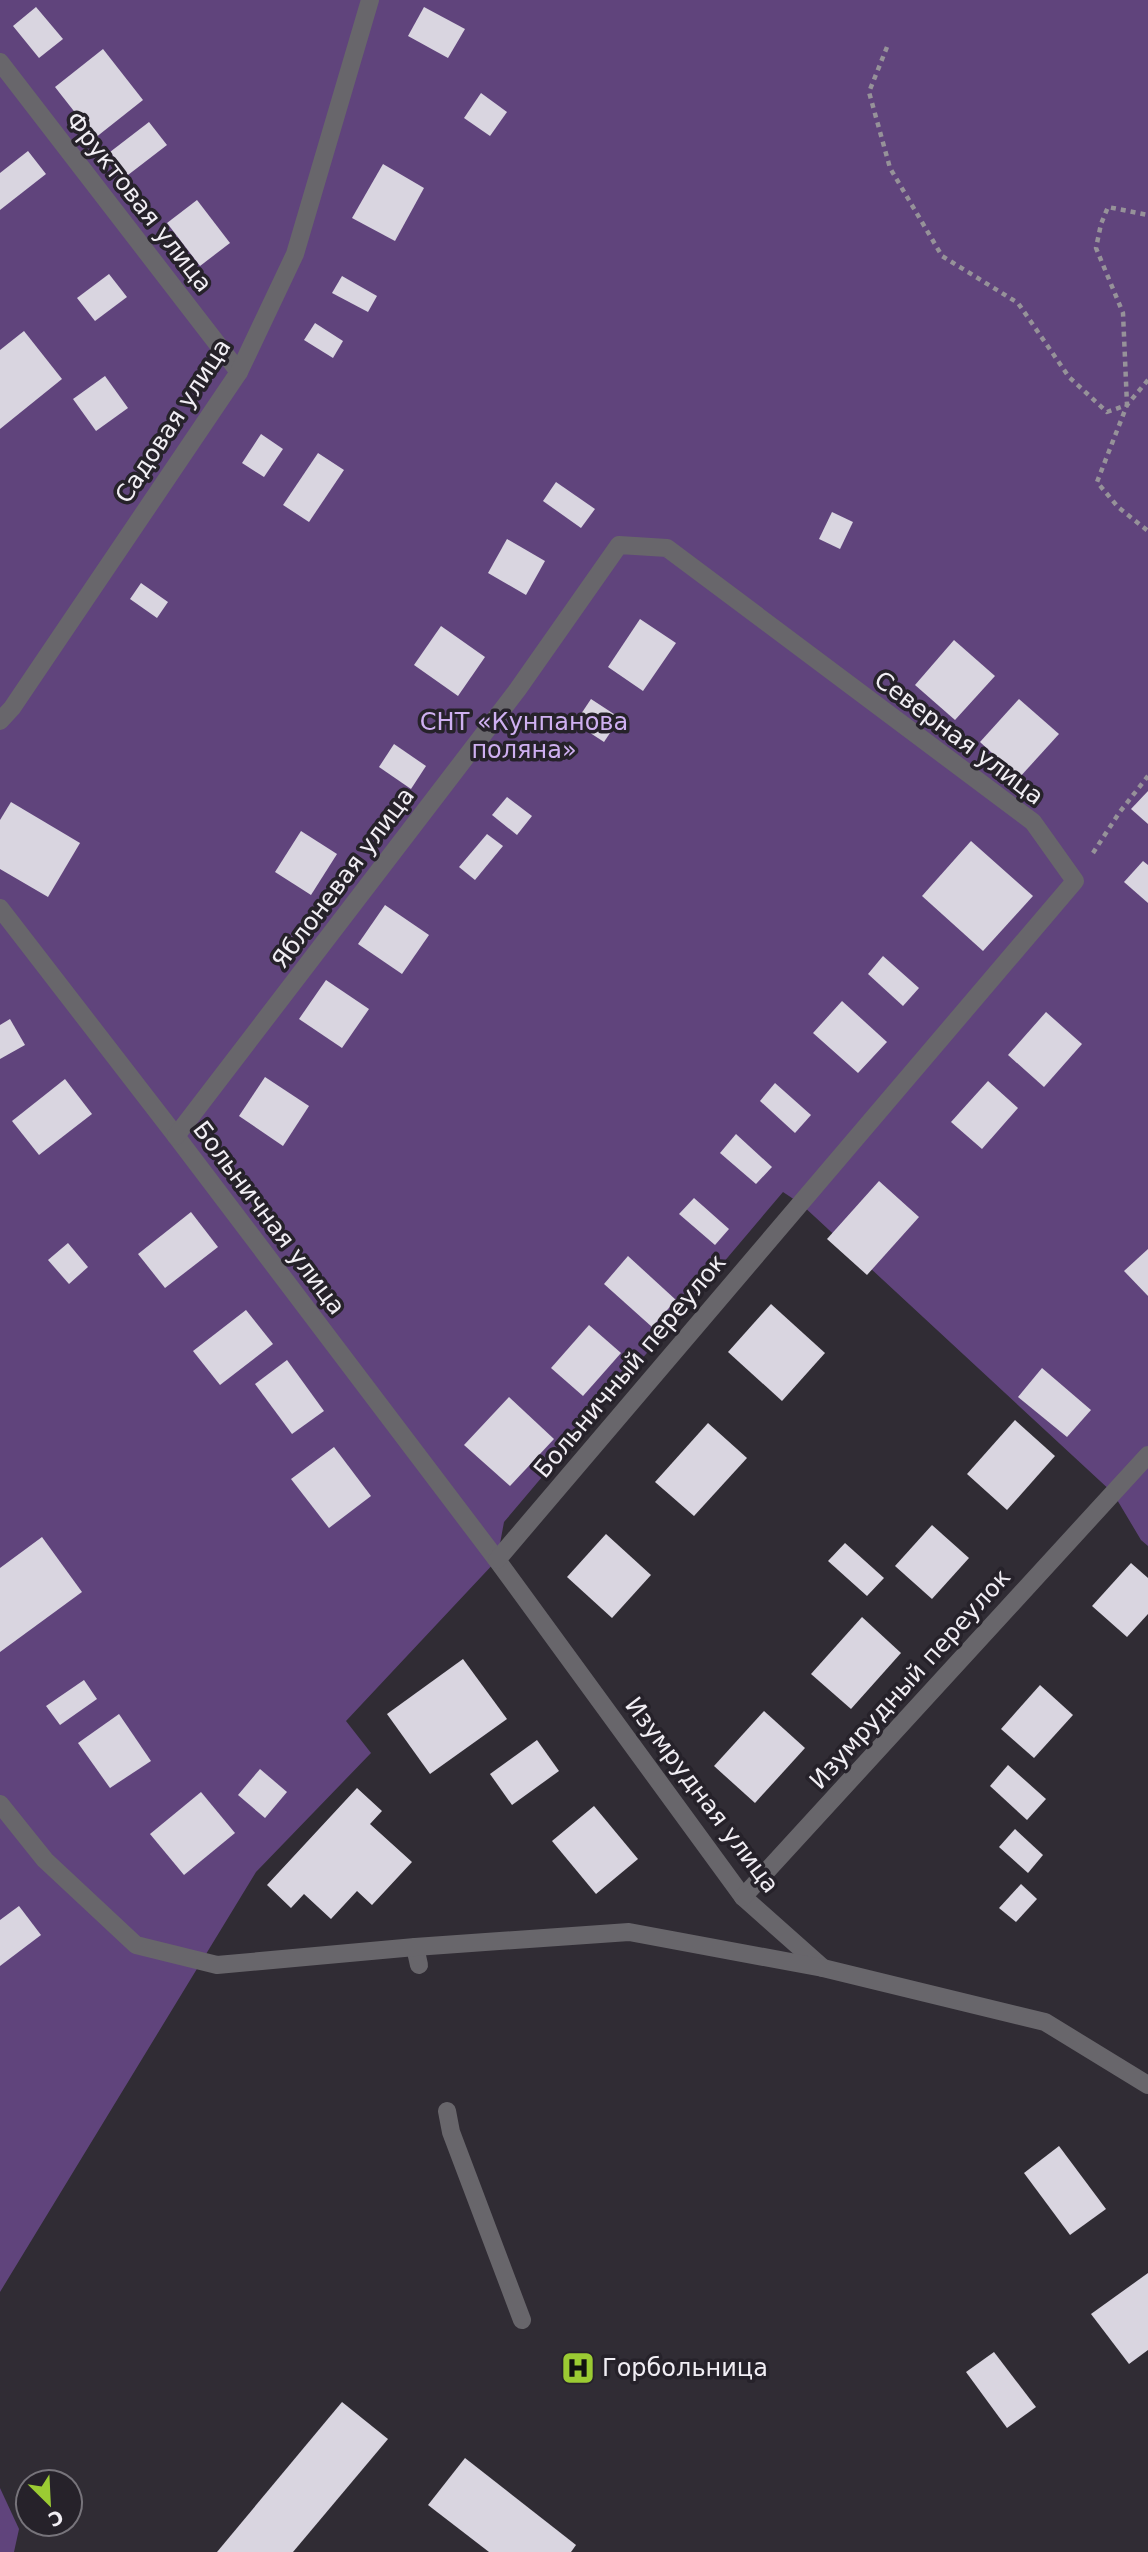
<svg xmlns="http://www.w3.org/2000/svg" width="1148" height="2552" viewBox="0 0 1148 2552" font-family="'DejaVu Sans',sans-serif">
  <rect width="100%" height="100%" fill="#302c34"/>
  <g fill="#60447c">
    <polygon points="0,0 1148,0 1148,1546 1141,1540 1113,1493 801,1204 783,1192 504,1522 497,1560 346,1721 371,1753 256,1872 0,2292"/>
    <polygon points="0,2488 19,2529 14,2552 0,2552"/>
  </g>
  <g fill="#d9d5e0">
    <polygon points="36,7 63,39 39,58 13,26"/>
    <polygon points="424,7 465,29 448,58 408,36"/>
    <polygon points="103,49 143,100 95,138 55,87"/>
    <polygon points="481,93 507,112 490,136 464,118"/>
    <polygon points="149,122 167,145 128,175 110,152"/>
    <polygon points="28,151 46,174 0,210 0,173"/>
    <polygon points="383,164 424,188 395,241 352,218"/>
    <polygon points="197,200 230,243 200,266 167,223"/>
    <polygon points="109,274 127,297 95,321 77,298"/>
    <polygon points="342,276 377,296 368,312 332,293"/>
    <polygon points="315,323 343,341 333,358 304,340"/>
    <polygon points="24,331 62,379 0,429 0,350"/>
    <polygon points="105,376 128,408 96,431 73,399"/>
    <polygon points="261,434 283,449 264,477 242,463"/>
    <polygon points="318,453 344,470 309,522 283,505"/>
    <polygon points="556,482 595,509 581,528 543,501"/>
    <polygon points="832,512 853,522 840,549 819,539"/>
    <polygon points="507,539 545,561 526,595 488,573"/>
    <polygon points="141,583 168,602 157,618 130,599"/>
    <polygon points="640,619 676,643 643,691 608,667"/>
    <polygon points="441,626 485,657 458,696 414,665"/>
    <polygon points="954,640 995,676 955,720 915,685"/>
    <polygon points="591,699 620,718 604,742 575,723"/>
    <polygon points="1019,699 1059,734 1019,778 980,742"/>
    <polygon points="394,744 426,766 411,789 379,767"/>
    <polygon points="1148,791 1148,824 1131,809"/>
    <polygon points="507,797 532,816 517,835 492,815"/>
    <polygon points="11,802 80,843 48,897 0,869 0,820"/>
    <polygon points="301,831 337,854 311,895 275,872"/>
    <polygon points="487,834 503,846 475,880 459,867"/>
    <polygon points="971,841 1033,896 983,951 922,896"/>
    <polygon points="1143,861 1148,865 1148,903 1124,882"/>
    <polygon points="385,905 429,935 402,974 358,944"/>
    <polygon points="883,956 919,988 903,1006 868,974"/>
    <polygon points="326,980 369,1009 342,1048 299,1019"/>
    <polygon points="842,1001 887,1042 858,1073 813,1033"/>
    <polygon points="1046,1012 1082,1044 1044,1087 1008,1055"/>
    <polygon points="10,1019 25,1045 0,1059 0,1025"/>
    <polygon points="265,1077 309,1106 283,1146 239,1116"/>
    <polygon points="65,1079 92,1114 39,1155 12,1121"/>
    <polygon points="988,1081 1018,1108 982,1149 951,1122"/>
    <polygon points="775,1083 811,1115 795,1133 760,1101"/>
    <polygon points="736,1134 772,1167 756,1184 720,1153"/>
    <polygon points="879,1181 919,1217 867,1275 827,1239"/>
    <polygon points="694,1198 729,1229 715,1245 679,1214"/>
    <polygon points="191,1212 218,1247 165,1288 138,1254"/>
    <polygon points="68,1243 88,1267 69,1284 48,1260"/>
    <polygon points="1148,1249 1148,1296 1124,1271"/>
    <polygon points="628,1256 676,1300 652,1327 604,1284"/>
    <polygon points="771,1304 825,1353 782,1401 728,1352"/>
    <polygon points="246,1310 273,1344 220,1385 193,1351"/>
    <polygon points="589,1325 621,1353 583,1396 551,1368"/>
    <polygon points="287,1360 324,1411 292,1434 255,1384"/>
    <polygon points="1042,1368 1091,1410 1067,1437 1018,1397"/>
    <polygon points="509,1397 554,1439 510,1486 464,1445"/>
    <polygon points="1015,1420 1055,1456 1007,1510 967,1474"/>
    <polygon points="708,1423 747,1458 694,1516 655,1482"/>
    <polygon points="334,1447 371,1496 329,1528 291,1479"/>
    <polygon points="932,1525 969,1558 932,1599 895,1566"/>
    <polygon points="606,1534 651,1575 612,1618 567,1577"/>
    <polygon points="42,1537 82,1592 0,1652 0,1568"/>
    <polygon points="845,1543 884,1578 867,1596 828,1561"/>
    <polygon points="1131,1563 1148,1578 1148,1614 1127,1637 1092,1606"/>
    <polygon points="862,1617 901,1653 851,1709 811,1674"/>
    <polygon points="463,1659 507,1719 430,1774 387,1714"/>
    <polygon points="84,1680 97,1699 60,1725 46,1706"/>
    <polygon points="1040,1685 1073,1715 1034,1758 1001,1729"/>
    <polygon points="764,1711 805,1748 755,1803 714,1766"/>
    <polygon points="119,1714 151,1761 110,1788 78,1743"/>
    <polygon points="537,1740 559,1771 512,1805 490,1774"/>
    <polygon points="1008,1765 1046,1799 1027,1820 990,1786"/>
    <polygon points="260,1769 287,1792 265,1818 238,1795"/>
    <polygon points="357,1788 382,1811 370,1824 412,1862 372,1905 357,1891 331,1919 304,1894 291,1908 267,1885"/>
    <polygon points="201,1792 235,1833 184,1875 150,1834"/>
    <polygon points="594,1806 638,1859 596,1894 552,1841"/>
    <polygon points="1015,1829 1043,1855 1028,1873 999,1847"/>
    <polygon points="1021,1884 1037,1899 1016,1922 999,1908"/>
    <polygon points="19,1906 41,1935 0,1966 0,1920"/>
    <polygon points="1059,2146 1106,2209 1070,2235 1024,2173"/>
    <polygon points="1148,2273 1148,2350 1129,2364 1091,2314"/>
    <polygon points="994,2352 1036,2407 1007,2428 966,2372"/>
    <polygon points="342,2402 388,2439 293,2552 217,2552"/>
    <polygon points="465,2458 576,2545 571,2552 489,2552 428,2505"/>
  </g>
  <g fill="none" stroke-linecap="round" stroke-linejoin="round">
    <g stroke="#969299" stroke-width="4.5" stroke-dasharray="5 5" stroke-linecap="butt">
      <polyline points="887,47 869,92 890,168 942,256 1018,303 1069,377 1107,412 1127,405 1123,313 1096,248 1101,224 1108,207 1148,215"/>
      <polyline points="1148,380 1127,405 1097,482 1118,507 1148,531"/>
      <polyline points="1093,853 1119,813 1148,776"/>
    </g>
    <g stroke="#68666b" stroke-width="18">
      <polyline points="415,1947 419,1965"/>
      <polyline points="447,2111 451,2132 522,2320"/>
    </g>
    <g stroke="#68666b" stroke-width="18">
      <polyline points="0,62 239,372"/>
      <polyline points="0,721 12,708 239,372 295,254 370,0"/>
      <polyline points="0,908 176,1136 497,1560 743,1897 823,1968"/>
      <polyline points="176,1136 518,689 619,545 667,548 1033,822 1075,881 497,1560"/>
      <polyline points="0,1804 45,1860 136,1945 217,1965 415,1947 629,1932 823,1968 1045,2022 1148,2085"/>
      <polyline points="743,1897 1148,1455"/>
    </g>
  </g>
  <defs>
    <symbol id="hospital-square" viewBox="-11 -11 22 22"><rect x="-9" y="-9" width="18" height="18" rx="4" fill="#9bcb33" stroke="#26222a"/><path d="M-5-5h3v3.5h4V-5h3V5h-3V1.5h-4V5h-3Z" fill="#111"/></symbol>
  </defs>
  <g fill-rule="evenodd">
    <use href="#hospital-square" x="559" y="2349" width="38" height="38"/>
  </g>
  <g text-anchor="middle" dominant-baseline="central" stroke-width="7" stroke-linejoin="round" paint-order="stroke">
    <g font-size="24" fill="#f1eef4" stroke="#26222a">
      <text transform="translate(139 202) rotate(52)">Фруктовая улица</text>
      <text transform="translate(173 421) rotate(-57)">Садовая улица</text>
      <text transform="translate(959 738) rotate(37)">Северная улица</text>
      <text transform="translate(343 878) rotate(-53)">Яблоневая улица</text>
      <text transform="translate(269 1218) rotate(53)">Больничная улица</text>
      <text transform="translate(630 1366) rotate(-50)">Больничный переулок</text>
      <text transform="translate(910 1679) rotate(-48)">Изумрудный переулок</text>
      <text transform="translate(702 1795) rotate(53)">Изумрудная улица</text>
    </g>
    <g font-size="24" fill="#cfb0f1" stroke="#26222a">
      <text x="524" y="722">СНТ «Кунпанова<tspan x="524" dy="28">поляна»</tspan></text>
    </g>
    <g font-size="24" fill="#f1eef4" stroke="#26222a" text-anchor="start">
      <text x="602" y="2368">Горбольница</text>
    </g>
  </g>
  <g transform="translate(49 2503) rotate(156)"><circle r="33" fill="#26222a" stroke="#77747b" stroke-width="2"/>
  <path d="M0-5L12 26L0 18L-12 26Z" fill="#9bcb33"/>
  <text y="-10" font-size="19" font-weight="bold" text-anchor="middle" fill="#f1eef4">С</text>
  </g>
</svg>
